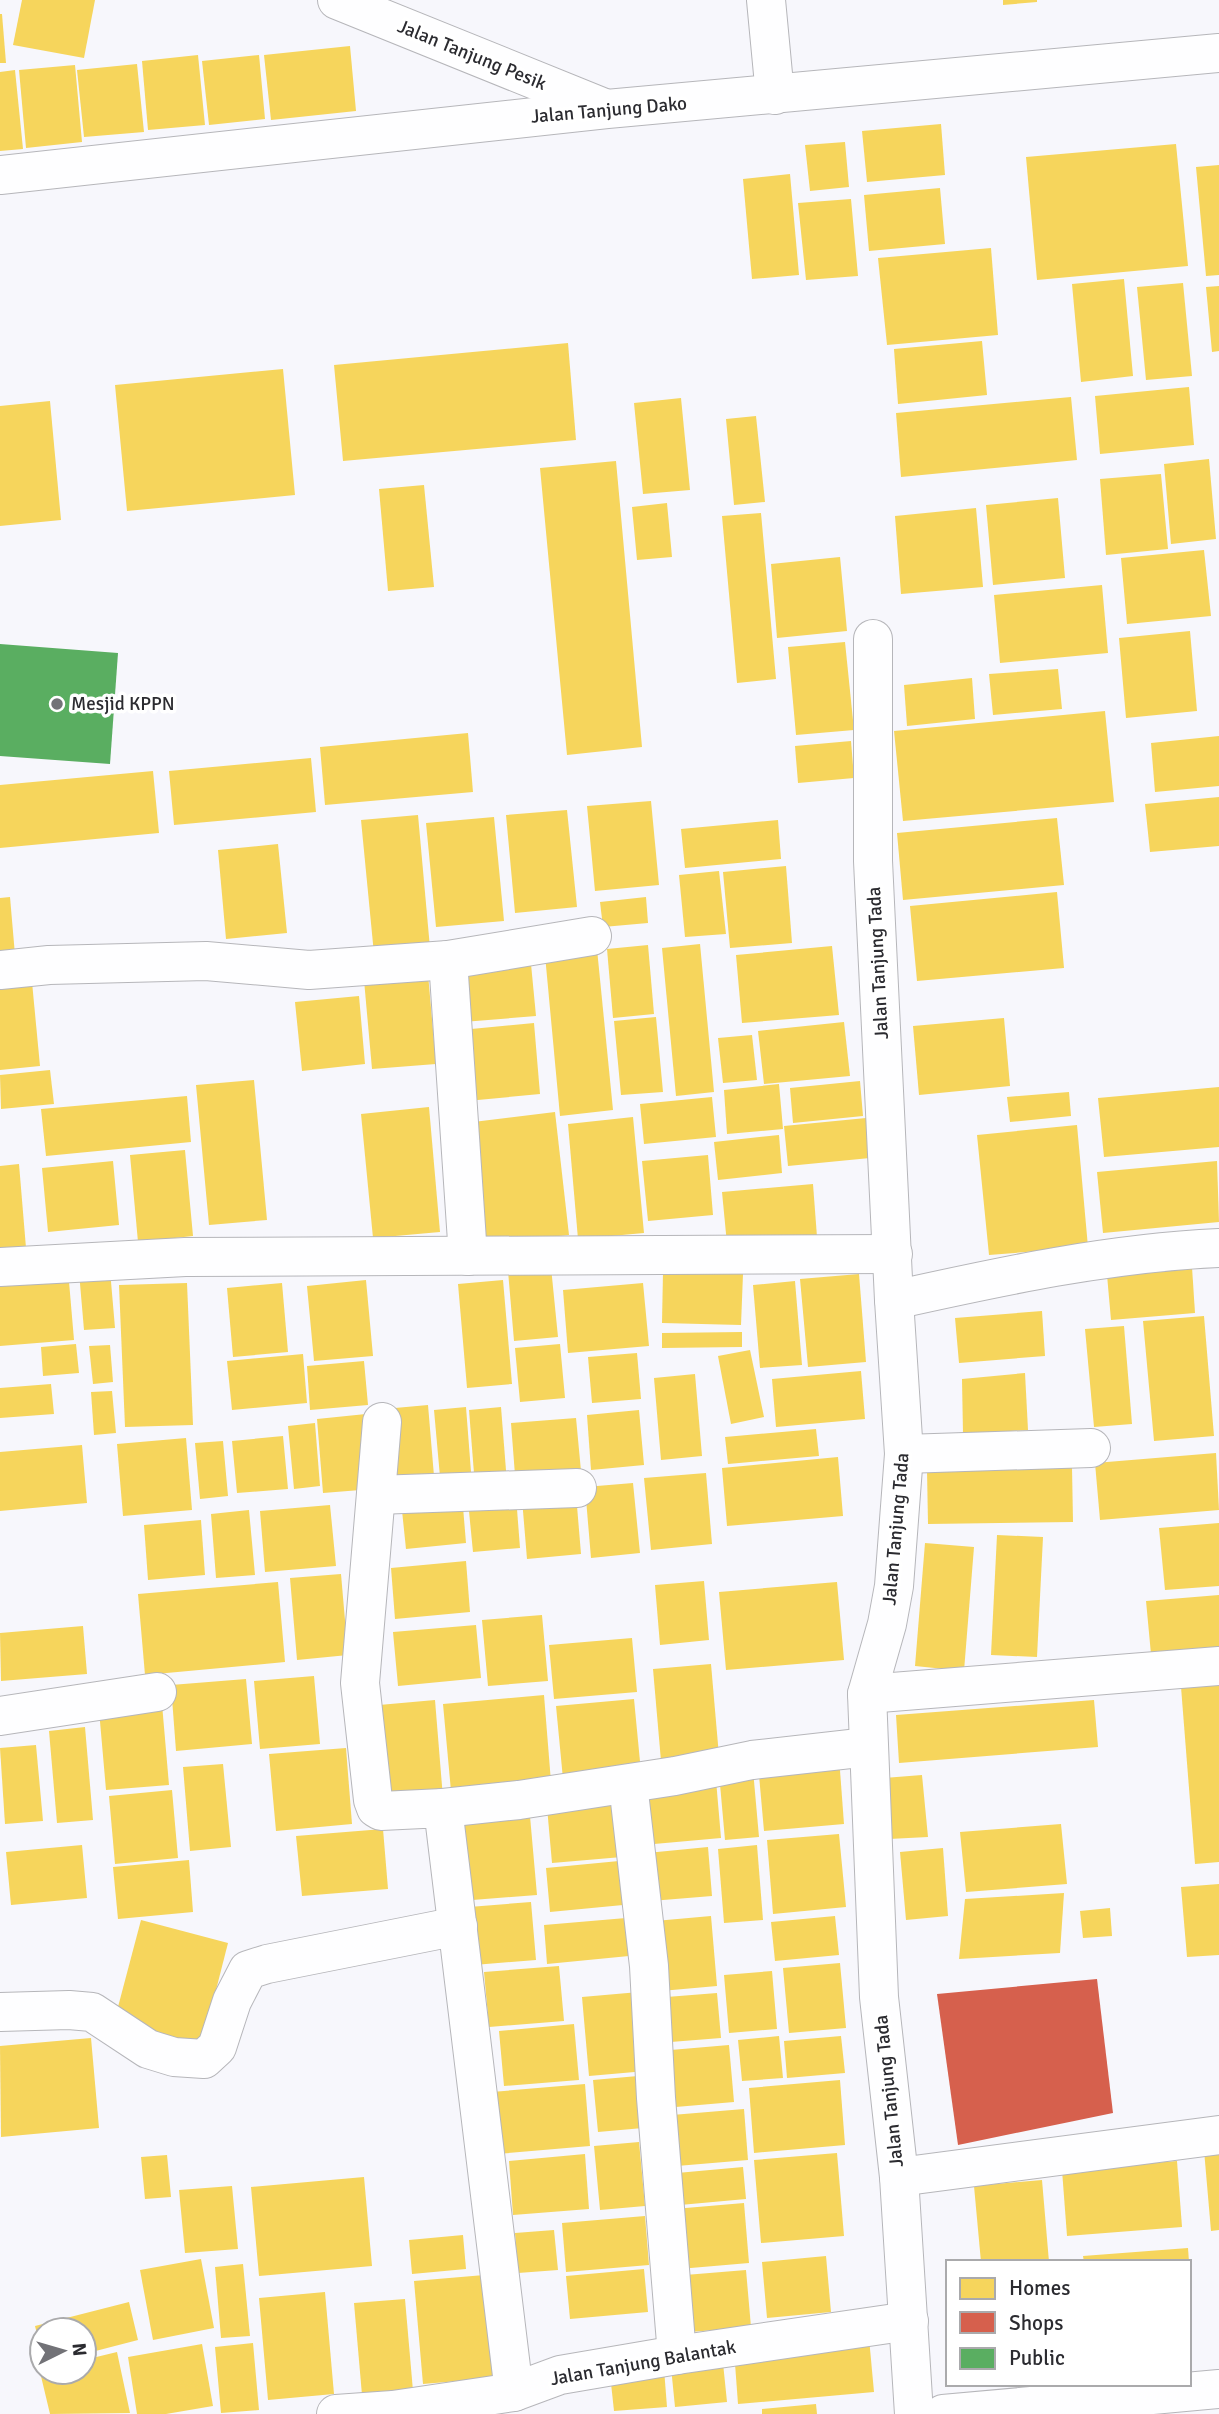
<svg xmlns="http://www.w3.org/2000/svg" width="1219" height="2414" viewBox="0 0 1219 2414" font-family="Signika,sans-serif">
  <rect width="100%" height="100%" fill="#f7f7fc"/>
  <g fill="#f6d55c">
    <polygon points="22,0 95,0 84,58 13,45"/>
    <polygon points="1003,0 1037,0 1037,2 1003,5"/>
    <polygon points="0,14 2,14 6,63 0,63"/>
    <polygon points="350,46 356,111 271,120 264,55"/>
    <polygon points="198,55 205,125 148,130 142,61"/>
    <polygon points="259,55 265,119 209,125 202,61"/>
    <polygon points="137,64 144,132 84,137 77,70"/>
    <polygon points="75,65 82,142 26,148 19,70"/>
    <polygon points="15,70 23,149 0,151 0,72"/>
    <polygon points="941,124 945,175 867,182 862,131"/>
    <polygon points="845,142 849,187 810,191 805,145"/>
    <polygon points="1176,144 1188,266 1037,280 1026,157"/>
    <polygon points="1219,165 1219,275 1206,276 1196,167"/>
    <polygon points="790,174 799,275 752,279 743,179"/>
    <polygon points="940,188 945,244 869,251 864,195"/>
    <polygon points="851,199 858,276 806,280 798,203"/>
    <polygon points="991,248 998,335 887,345 878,258"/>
    <polygon points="1124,279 1133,376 1081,382 1072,284"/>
    <polygon points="1183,283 1192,376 1146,380 1137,287"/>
    <polygon points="1219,286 1219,351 1212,352 1206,287"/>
    <polygon points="982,341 987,395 898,404 894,349"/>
    <polygon points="568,343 576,440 343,461 334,365"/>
    <polygon points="283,369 295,495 127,511 115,385"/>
    <polygon points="1189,387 1194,445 1100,454 1095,396"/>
    <polygon points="1071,397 1077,460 901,477 896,413"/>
    <polygon points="681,398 690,490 643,494 634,403"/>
    <polygon points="50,401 61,520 0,526 0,406"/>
    <polygon points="756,416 765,502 734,505 726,419"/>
    <polygon points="1209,459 1216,539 1171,544 1164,464"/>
    <polygon points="616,461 642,747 567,755 540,468"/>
    <polygon points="1161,474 1168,549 1106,555 1100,479"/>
    <polygon points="424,485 434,587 388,591 379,489"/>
    <polygon points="1058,498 1065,578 993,585 986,505"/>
    <polygon points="667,503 672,557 637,560 632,507"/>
    <polygon points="976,508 983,587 901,594 895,516"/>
    <polygon points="761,513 776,679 737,683 722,516"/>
    <polygon points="1204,550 1211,616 1127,624 1121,558"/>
    <polygon points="840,557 847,631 777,638 771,564"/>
    <polygon points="1102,585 1108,653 1000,663 994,595"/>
    <polygon points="1190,631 1197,711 1126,718 1119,638"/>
    <polygon points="845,642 854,730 796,735 788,647"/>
    <polygon points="1058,669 1062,709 993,715 989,674"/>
    <polygon points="972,678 975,719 907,726 904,685"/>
    <polygon points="1105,711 1114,802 903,821 894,731"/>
    <polygon points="468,733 473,792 325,805 320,747"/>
    <polygon points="1219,736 1219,786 1155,792 1151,743"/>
    <polygon points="851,741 854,778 798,783 795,746"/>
    <polygon points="311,758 316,812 174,825 169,771"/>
    <polygon points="153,771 159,833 0,848 0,785"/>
    <polygon points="1219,797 1219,846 1150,852 1145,804"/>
    <polygon points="651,801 659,885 595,891 587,806"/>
    <polygon points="567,810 577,907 515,913 506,815"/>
    <polygon points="418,815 430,948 374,954 361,820"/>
    <polygon points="494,817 504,921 436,927 426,823"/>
    <polygon points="1057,818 1064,885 903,900 897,833"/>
    <polygon points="778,820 781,859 685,868 681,829"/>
    <polygon points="278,844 287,933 226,939 218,850"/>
    <polygon points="786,866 792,943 730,948 723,872"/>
    <polygon points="719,871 726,934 685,937 679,875"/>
    <polygon points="1057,892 1064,968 917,981 910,906"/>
    <polygon points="10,897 15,955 0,956 0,898"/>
    <polygon points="646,897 648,923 603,927 600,902"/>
    <polygon points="700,944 714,1092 676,1096 662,948"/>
    <polygon points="648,945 654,1014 613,1018 607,949"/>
    <polygon points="832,946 839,1015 742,1023 736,955"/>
    <polygon points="597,949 613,1110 560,1116 545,955"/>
    <polygon points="531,964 536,1016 463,1022 458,970"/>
    <polygon points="428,974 436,1064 372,1069 364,980"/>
    <polygon points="32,982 40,1066 0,1070 0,985"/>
    <polygon points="359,996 365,1064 302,1071 295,1002"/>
    <polygon points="656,1017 663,1092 621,1095 614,1021"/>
    <polygon points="1004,1018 1010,1086 919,1095 913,1026"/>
    <polygon points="844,1022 850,1076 764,1084 758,1031"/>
    <polygon points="534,1023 540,1094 467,1101 461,1030"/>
    <polygon points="752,1035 757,1080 723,1083 718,1038"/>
    <polygon points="50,1070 54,1104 1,1109 0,1075"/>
    <polygon points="254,1080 267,1220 209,1225 196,1085"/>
    <polygon points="860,1081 863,1116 793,1123 790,1088"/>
    <polygon points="779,1084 783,1129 727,1134 724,1090"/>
    <polygon points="1219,1087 1219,1147 1104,1157 1098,1098"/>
    <polygon points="1069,1092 1071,1116 1010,1122 1007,1097"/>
    <polygon points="187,1096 191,1142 46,1156 41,1109"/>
    <polygon points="712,1097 716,1137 644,1144 640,1104"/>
    <polygon points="429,1107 440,1232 373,1238 361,1114"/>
    <polygon points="555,1112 569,1235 479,1244 465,1123"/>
    <polygon points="633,1117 644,1233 578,1239 568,1124"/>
    <polygon points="866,1118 870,1158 788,1166 784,1126"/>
    <polygon points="1077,1125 1088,1247 989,1255 977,1135"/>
    <polygon points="779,1135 782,1173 718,1180 714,1142"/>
    <polygon points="185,1150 193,1236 138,1242 130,1155"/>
    <polygon points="708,1155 713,1215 648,1221 642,1161"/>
    <polygon points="113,1161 119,1225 48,1232 42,1168"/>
    <polygon points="1217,1161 1219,1222 1103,1233 1097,1172"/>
    <polygon points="19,1164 26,1248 0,1250 0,1166"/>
    <polygon points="813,1184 817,1237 727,1244 722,1192"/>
    <polygon points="551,1267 558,1337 514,1341 508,1271"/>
    <polygon points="1192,1267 1195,1313 1111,1320 1107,1275"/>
    <polygon points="68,1270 74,1340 0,1346 0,1276"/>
    <polygon points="110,1270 115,1328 84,1330 79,1272"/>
    <polygon points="663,1272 743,1274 741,1325 662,1323"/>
    <polygon points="859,1274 866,1362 808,1367 800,1279"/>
    <polygon points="366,1280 373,1356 314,1361 307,1286"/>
    <polygon points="503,1280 512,1384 467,1388 458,1284"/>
    <polygon points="795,1281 802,1365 760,1368 753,1285"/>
    <polygon points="187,1283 193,1425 125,1427 119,1285"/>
    <polygon points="282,1283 288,1352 233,1357 227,1288"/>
    <polygon points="643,1283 649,1346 568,1353 563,1290"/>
    <polygon points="1042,1311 1045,1356 959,1363 955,1318"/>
    <polygon points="1204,1316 1214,1436 1154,1441 1143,1321"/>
    <polygon points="1124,1326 1132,1424 1094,1427 1085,1329"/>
    <polygon points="742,1332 742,1347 662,1348 662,1333"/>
    <polygon points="76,1344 79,1373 43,1376 41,1347"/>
    <polygon points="560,1344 565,1398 520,1402 515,1348"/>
    <polygon points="110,1345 113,1382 93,1384 89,1346"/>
    <polygon points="750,1350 764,1417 731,1424 718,1356"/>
    <polygon points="637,1353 641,1399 592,1403 588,1357"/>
    <polygon points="303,1354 307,1403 232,1410 227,1361"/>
    <polygon points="364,1361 368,1405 310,1410 307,1366"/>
    <polygon points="861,1371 865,1419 776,1427 772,1379"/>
    <polygon points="1025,1373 1028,1430 963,1434 962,1379"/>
    <polygon points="695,1374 702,1456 661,1460 654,1378"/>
    <polygon points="51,1384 54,1414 0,1418 0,1388"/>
    <polygon points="112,1391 116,1433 94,1435 91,1392"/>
    <polygon points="428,1405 434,1476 390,1479 384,1409"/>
    <polygon points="466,1407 472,1485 441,1488 434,1410"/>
    <polygon points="501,1407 507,1483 475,1486 469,1410"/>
    <polygon points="639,1410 644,1465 591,1470 587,1415"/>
    <polygon points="366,1414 373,1489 323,1493 317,1419"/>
    <polygon points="576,1418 582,1482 516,1488 511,1423"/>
    <polygon points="315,1423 320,1486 294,1489 288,1426"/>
    <polygon points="816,1429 819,1456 728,1464 725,1437"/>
    <polygon points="283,1436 288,1489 237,1493 232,1441"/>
    <polygon points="186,1438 192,1510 123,1516 117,1444"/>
    <polygon points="223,1441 228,1496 200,1499 195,1443"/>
    <polygon points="82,1445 87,1503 0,1511 0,1452"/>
    <polygon points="1216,1453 1219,1510 1100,1520 1095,1463"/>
    <polygon points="838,1457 843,1516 727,1526 722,1468"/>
    <polygon points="1072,1467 1073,1522 928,1524 927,1470"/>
    <polygon points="706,1473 712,1544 651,1550 644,1478"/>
    <polygon points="633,1483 640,1553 591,1558 585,1487"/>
    <polygon points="576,1494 581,1554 527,1559 522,1499"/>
    <polygon points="462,1495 466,1543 406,1549 401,1501"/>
    <polygon points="516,1496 520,1548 473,1552 468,1501"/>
    <polygon points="330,1505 336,1566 265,1572 260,1511"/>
    <polygon points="249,1510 255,1575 216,1578 211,1514"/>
    <polygon points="201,1520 205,1575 148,1580 144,1525"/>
    <polygon points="1219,1523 1219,1586 1165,1590 1159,1528"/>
    <polygon points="997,1535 1043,1537 1037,1657 991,1655"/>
    <polygon points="925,1543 974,1547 964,1671 915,1666"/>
    <polygon points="466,1561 470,1612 395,1619 391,1568"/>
    <polygon points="341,1574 348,1655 297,1660 290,1578"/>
    <polygon points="704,1581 709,1640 660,1645 655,1585"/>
    <polygon points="278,1582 285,1662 145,1675 138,1594"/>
    <polygon points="837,1582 844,1660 726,1670 719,1592"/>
    <polygon points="1219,1595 1219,1648 1151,1654 1146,1601"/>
    <polygon points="542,1615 548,1681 488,1686 482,1620"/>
    <polygon points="476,1625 481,1678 398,1686 393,1632"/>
    <polygon points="83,1626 87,1674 1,1681 0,1633"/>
    <polygon points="632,1638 637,1692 554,1699 549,1645"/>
    <polygon points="711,1664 719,1756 661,1761 653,1669"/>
    <polygon points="314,1676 320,1744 260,1749 254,1681"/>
    <polygon points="246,1679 252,1744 176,1751 171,1685"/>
    <polygon points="1219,1684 1219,1862 1195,1864 1181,1687"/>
    <polygon points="544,1695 551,1782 451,1791 443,1704"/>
    <polygon points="634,1699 641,1772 563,1779 556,1706"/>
    <polygon points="435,1700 443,1798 376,1803 368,1706"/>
    <polygon points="1094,1700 1098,1747 899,1763 896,1715"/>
    <polygon points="162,1704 169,1785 106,1790 99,1710"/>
    <polygon points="85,1727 93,1820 57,1823 49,1731"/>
    <polygon points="36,1745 43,1821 5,1824 0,1748"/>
    <polygon points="346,1748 352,1824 276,1831 269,1754"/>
    <polygon points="839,1757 844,1824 764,1831 758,1764"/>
    <polygon points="223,1764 231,1847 190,1851 183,1767"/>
    <polygon points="753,1770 759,1837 725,1840 719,1773"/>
    <polygon points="922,1775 928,1837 889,1839 884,1778"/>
    <polygon points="716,1780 721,1838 643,1845 638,1786"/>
    <polygon points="172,1790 178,1858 115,1864 109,1796"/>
    <polygon points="617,1800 622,1857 552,1863 547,1807"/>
    <polygon points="529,1805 537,1895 460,1901 452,1812"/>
    <polygon points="1061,1824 1067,1884 966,1892 960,1832"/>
    <polygon points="383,1829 388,1889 302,1896 296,1836"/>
    <polygon points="839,1834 846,1907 773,1914 767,1840"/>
    <polygon points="82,1845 87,1898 11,1905 6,1852"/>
    <polygon points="757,1845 763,1920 724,1923 718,1849"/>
    <polygon points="708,1847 712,1896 651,1901 647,1853"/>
    <polygon points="943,1848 948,1916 906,1920 900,1852"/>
    <polygon points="189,1860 193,1912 118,1919 113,1867"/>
    <polygon points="619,1861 623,1905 550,1912 546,1868"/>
    <polygon points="1219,1884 1219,1955 1187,1957 1181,1887"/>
    <polygon points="1064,1893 1060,1953 959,1959 965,1899"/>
    <polygon points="531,1902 536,1960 474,1965 469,1907"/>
    <polygon points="1110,1908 1112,1936 1083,1938 1080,1911"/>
    <polygon points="711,1916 717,1986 661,1991 655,1921"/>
    <polygon points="835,1916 839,1955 775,1961 771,1922"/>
    <polygon points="626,1918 629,1956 547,1964 544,1925"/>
    <polygon points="141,1920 228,1943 202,2045 114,2022"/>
    <polygon points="840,1963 846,2028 789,2033 783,1968"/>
    <polygon points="559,1966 564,2021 489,2027 484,1972"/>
    <polygon points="772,1971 777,2029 729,2033 724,1975"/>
    <polygon points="639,1992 646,2071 589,2076 582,1997"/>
    <polygon points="717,1993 721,2038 658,2043 654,1998"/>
    <polygon points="574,2024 579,2080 504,2086 499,2031"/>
    <polygon points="779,2036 783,2078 742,2081 738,2040"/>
    <polygon points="841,2036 845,2073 787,2078 784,2041"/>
    <polygon points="91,2038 99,2128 1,2137 0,2046"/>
    <polygon points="729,2045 734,2102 664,2108 659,2051"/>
    <polygon points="638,2076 643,2128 598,2132 593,2080"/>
    <polygon points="840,2080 845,2145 754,2153 749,2088"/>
    <polygon points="585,2084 590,2146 497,2154 492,2092"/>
    <polygon points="744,2109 748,2160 665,2167 660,2116"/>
    <polygon points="639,2142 645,2206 600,2210 594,2146"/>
    <polygon points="1219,2149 1219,2230 1211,2231 1204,2150"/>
    <polygon points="837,2153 844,2236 761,2243 754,2160"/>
    <polygon points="585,2154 589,2209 513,2215 509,2161"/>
    <polygon points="167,2155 171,2197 145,2199 141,2157"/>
    <polygon points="1177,2161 1182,2227 1067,2236 1062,2170"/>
    <polygon points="743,2167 746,2199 669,2206 666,2174"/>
    <polygon points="364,2177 372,2266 259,2276 251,2187"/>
    <polygon points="1042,2180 1049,2262 981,2262 974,2186"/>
    <polygon points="232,2186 238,2249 185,2253 179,2190"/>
    <polygon points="744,2203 749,2263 679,2269 674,2209"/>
    <polygon points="645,2216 649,2265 566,2272 562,2223"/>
    <polygon points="554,2230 558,2270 518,2273 515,2233"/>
    <polygon points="463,2235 466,2269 412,2274 409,2240"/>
    <polygon points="1188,2248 1189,2262 1084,2262 1083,2256"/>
    <polygon points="826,2256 831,2312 767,2318 762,2262"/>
    <polygon points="201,2259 214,2328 153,2340 140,2270"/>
    <polygon points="243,2264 250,2336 221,2338 215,2267"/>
    <polygon points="644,2269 648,2312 570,2319 566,2276"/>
    <polygon points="746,2270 751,2327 678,2333 673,2276"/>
    <polygon points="496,2274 505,2377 423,2384 414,2281"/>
    <polygon points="325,2292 334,2394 268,2400 259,2298"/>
    <polygon points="405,2299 413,2391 362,2395 354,2303"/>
    <polygon points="129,2302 138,2340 84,2354 84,2330 42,2330 41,2350 35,2326"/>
    <polygon points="869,2338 874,2392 738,2404 734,2350"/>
    <polygon points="253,2343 259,2410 221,2413 215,2347"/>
    <polygon points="202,2344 213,2406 166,2414 137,2414 128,2357"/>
    <polygon points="117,2352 130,2413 50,2414 40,2372 84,2372 84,2360"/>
    <polygon points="723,2363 727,2402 675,2407 671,2367"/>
    <polygon points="664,2369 667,2407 614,2411 610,2374"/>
    <polygon points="816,2404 817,2414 762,2414 762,2409"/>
  </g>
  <polygon fill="#d6604d" points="1097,1979 1113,2113 958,2145 937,1994"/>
  <polygon fill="#5aae61" points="0,644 118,653 110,764 0,756"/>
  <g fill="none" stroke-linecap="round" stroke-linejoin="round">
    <defs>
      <g id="minor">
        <polyline points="337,0 602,107"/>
        <polyline points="766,0 775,95"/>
        <polyline points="0,175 607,109 1219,53"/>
        <polyline points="873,639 873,861 894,1300 904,1454 894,1586 887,1624 867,1694 879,1997 899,2177 914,2414"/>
        <polyline points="448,960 468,1256"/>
        <polyline points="0,970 49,965 206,961 309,970 448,960 592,936"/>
        <polyline points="0,1267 185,1257 893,1254"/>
        <path d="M894,1300C1002,1276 1109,1253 1219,1248"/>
        <polyline points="382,1422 360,1683 373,1800 376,1808 381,1811 443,1808 514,2392"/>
        <polyline points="904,1454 1091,1448"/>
        <polyline points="376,1495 577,1488"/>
        <polyline points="867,1694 1219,1666"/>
        <polyline points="0,1716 157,1692"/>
        <polyline points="628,1784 649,1966 656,2098 677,2355"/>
        <polyline points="443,1808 519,1800 675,1776 752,1760 868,1747"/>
        <polyline points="0,2012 69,2010 92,2012 148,2049 174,2057 204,2059 217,2047 232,2001 248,1970 267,1964 458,1926"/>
        <polyline points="899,2177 1219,2135"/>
        <polyline points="336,2414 393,2410 514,2392 560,2375 677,2355 909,2321"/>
        <polyline points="943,2414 1219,2389"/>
      </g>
    </defs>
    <use href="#minor" stroke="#b6b6ba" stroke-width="40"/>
    <use href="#minor" stroke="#fefeff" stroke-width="38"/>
  </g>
  <circle fill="#727277" stroke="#fff" stroke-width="2.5" cx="57" cy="704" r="7"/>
  <g text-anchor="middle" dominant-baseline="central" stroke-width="7" stroke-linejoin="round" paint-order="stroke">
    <g font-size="19" fill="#2b2b30" stroke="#fff">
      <text transform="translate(472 55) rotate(22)">Jalan Tanjung Pesik</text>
      <text transform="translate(609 110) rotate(-5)">Jalan Tanjung Dako</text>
      <text transform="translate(878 963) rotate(-93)">Jalan Tanjung Tada</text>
      <text transform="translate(896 1529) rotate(-85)">Jalan Tanjung Tada</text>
      <text transform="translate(889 2091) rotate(-96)">Jalan Tanjung Tada</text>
      <text transform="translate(643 2363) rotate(-10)">Jalan Tanjung Balantak</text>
    </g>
    <g font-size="19" fill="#2b2b30" stroke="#fff" text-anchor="start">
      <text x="71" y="704">Mesjid KPPN</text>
    </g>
  </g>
  <rect x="946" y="2260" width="245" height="126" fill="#ffffff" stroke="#aaaaac" stroke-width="2"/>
  <rect x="960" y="2278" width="35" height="21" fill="#f6d55c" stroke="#aaaaac" stroke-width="2"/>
  <text x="1009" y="2295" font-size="21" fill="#2b2b30">Homes</text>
  <rect x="960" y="2312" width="35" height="21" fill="#d6604d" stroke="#aaaaac" stroke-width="2"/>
  <text x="1009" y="2330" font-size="21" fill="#2b2b30">Shops</text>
  <rect x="960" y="2348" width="35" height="21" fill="#5aae61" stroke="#aaaaac" stroke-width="2"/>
  <text x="1009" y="2365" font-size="21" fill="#2b2b30">Public</text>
  <g transform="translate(63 2351) rotate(85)"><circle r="33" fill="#ffffff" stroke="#aaaaac" stroke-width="2"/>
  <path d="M0-5L12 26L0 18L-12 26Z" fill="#727277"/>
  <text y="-10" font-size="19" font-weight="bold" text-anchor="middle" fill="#2b2b30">N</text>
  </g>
</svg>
